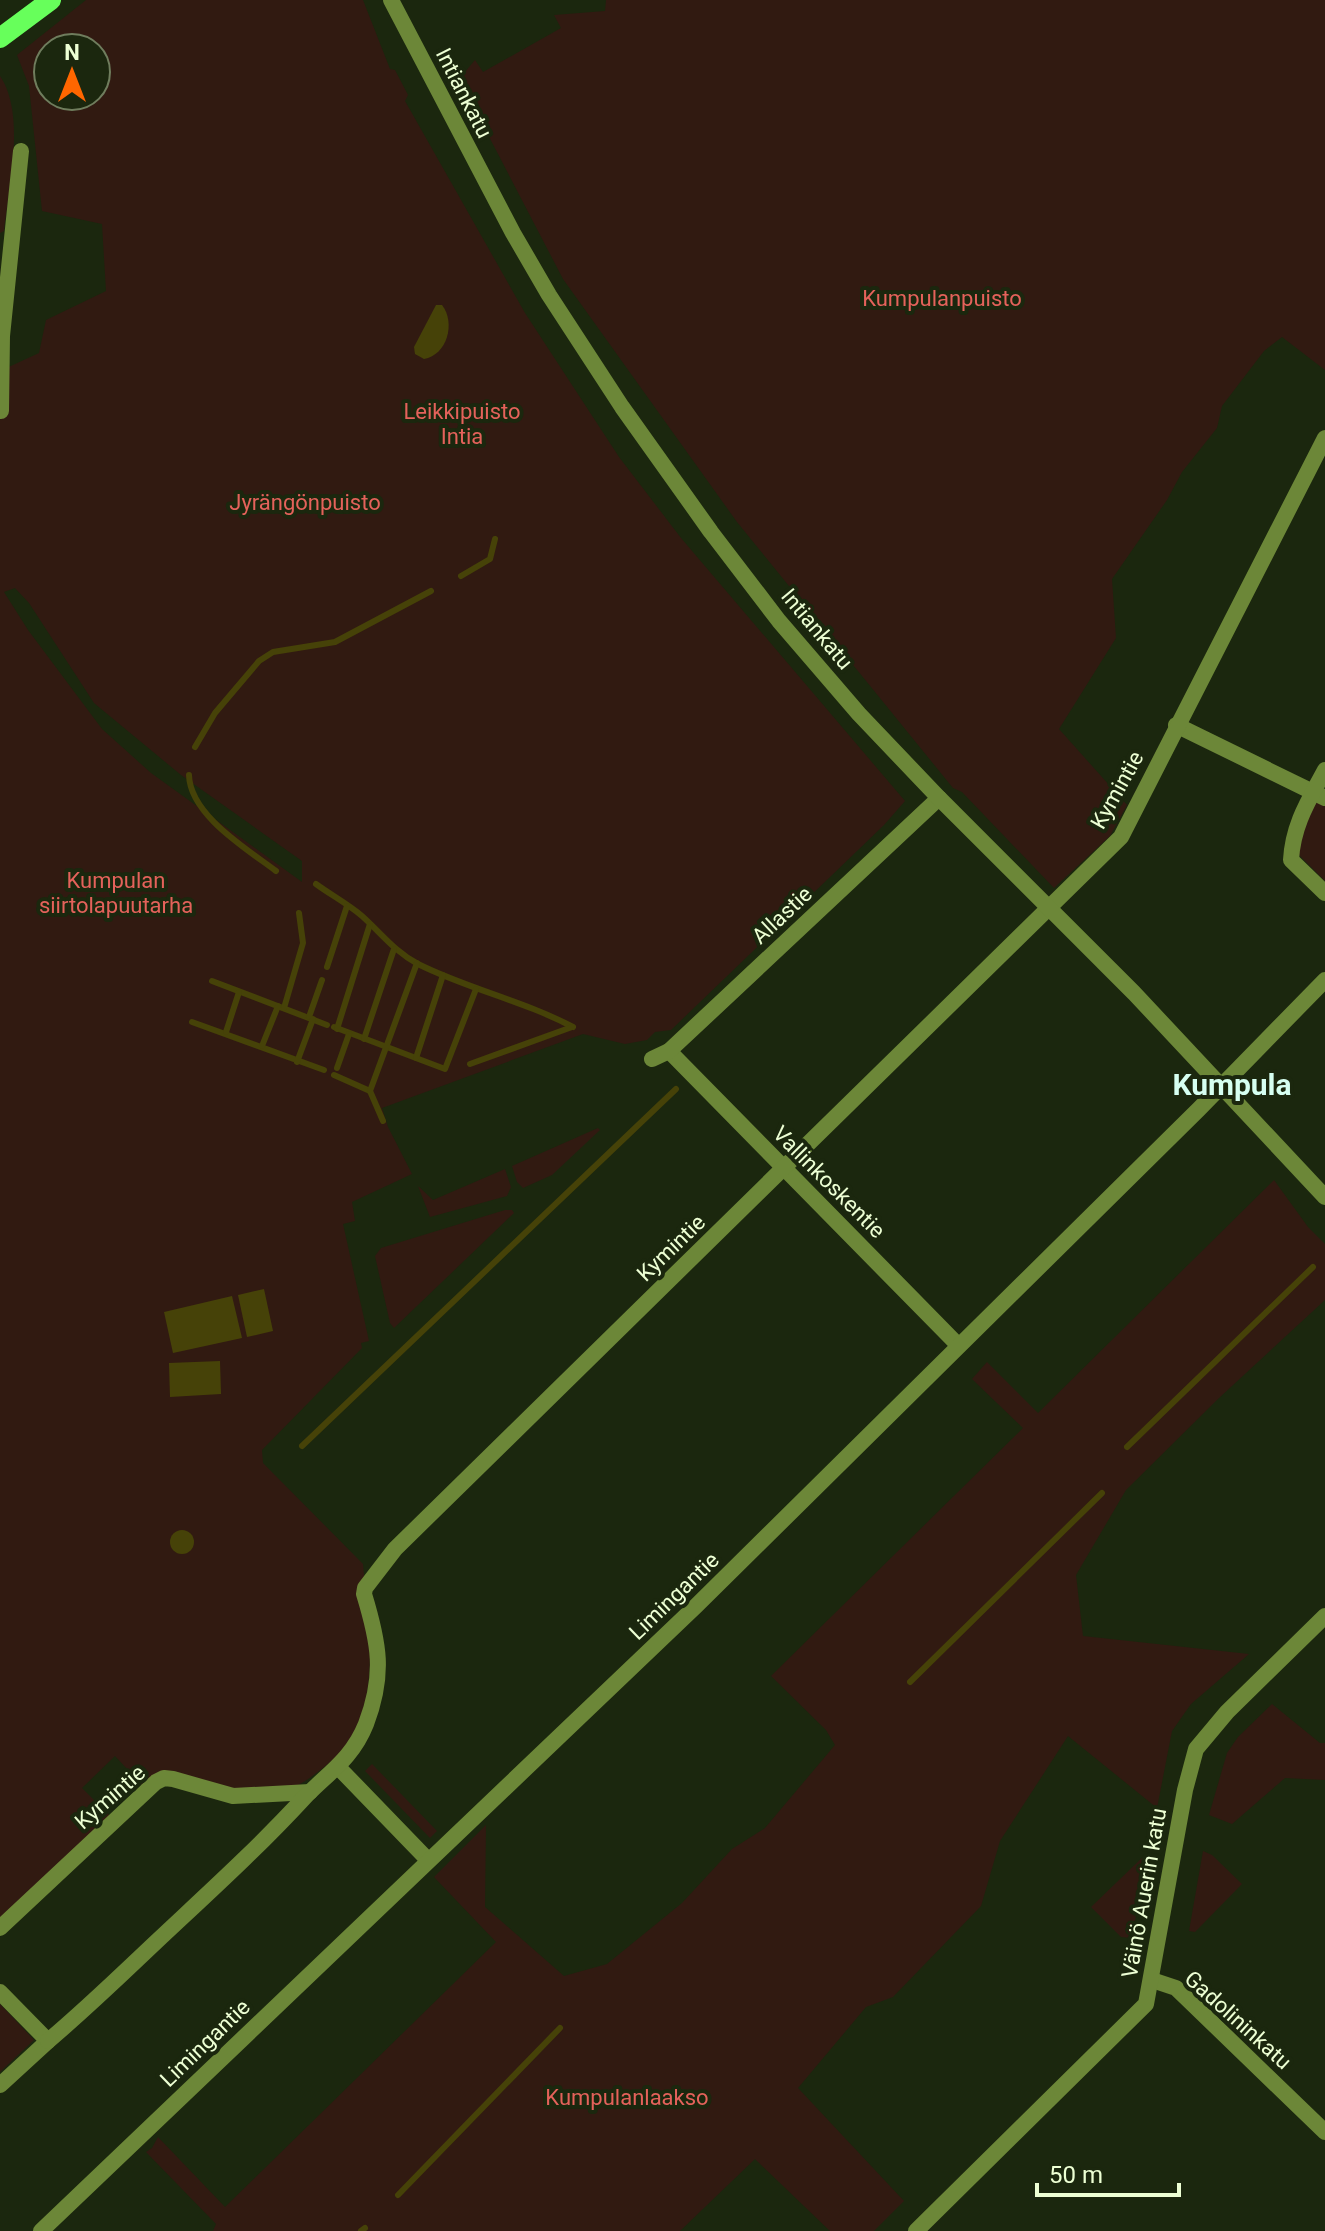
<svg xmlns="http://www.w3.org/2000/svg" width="1325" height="2231" viewBox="0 0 1325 2231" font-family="Roboto,sans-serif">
  <rect width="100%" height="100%" fill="#1b270e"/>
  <g fill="#311a11" fill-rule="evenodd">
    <path d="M86,0H363L390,69L395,70L408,95L405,101L525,313L619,457L681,538L905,801L884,825L671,1030L655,1032L647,1040L625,1044L583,1034L382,1108L388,1127L412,1174L352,1202L355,1221L343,1224L369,1341L361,1343L362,1348L262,1450L263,1463L363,1564C369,1632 387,1721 323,1768C310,1778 300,1786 285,1790L142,1785L115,1756L82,1788L110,1816L0,1920V371L39,353L46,320L106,291L102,224L42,211L29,86L17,55ZM48,48H96V96H48ZM15,588L29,603L94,703L181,775L302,861V882L151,773L102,729L28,630L4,592Z"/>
    <polygon points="606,0 1325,0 1325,370 1282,337 1264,351 1222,406 1217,428 1182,472 1167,500 1112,579 1116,638 1059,729 1127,805 1110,836 1054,888 962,792 953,788 737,522 563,279 459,79 475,60 483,72 561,28 554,15 605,11"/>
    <path d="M0,76C26,114 9,188 4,231L0,233Z"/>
    <polygon points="1316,800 1325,804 1325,881 1297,853 1298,838"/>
    <polygon points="598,1128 600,1130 552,1175 523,1188 517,1182 512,1166"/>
    <polygon points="505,1169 511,1187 507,1196 430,1217 418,1186 433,1200"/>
    <polygon points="1274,1180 1308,1227 1325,1244 1325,1300 1219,1398 1126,1490 1076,1575 1083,1636 1249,1654 1191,1704 1172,1731 1157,1808 1068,1736 1000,1841 981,1906 893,1997 866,2007 798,2088 904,2201 874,2231 830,2231 755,2159 680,2231 213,2231 216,2224 146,2152 152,2148 158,2137 225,2207 496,1942 434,1877 486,1825 485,1907 564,1976 607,1964 682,1903 732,1849 765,1828 835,1745 826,1730 771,1676 1023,1428 972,1379 987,1362 1038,1413"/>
    <polygon points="505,1210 512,1210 514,1213 394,1328 390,1323 375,1256 381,1248"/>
    <polygon points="1272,1704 1320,1743 1325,1743 1325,1780 1285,1778 1232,1824 1209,1815 1227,1753 1238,1737"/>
    <polygon points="372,1764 437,1831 430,1838 365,1771"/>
    <polygon points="1203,1851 1212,1855 1242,1884 1195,1932 1189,1931"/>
    <polygon points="1144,1856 1149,1860 1131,1938 1121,1937 1091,1907"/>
    <polygon points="0,2004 34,2040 0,2072"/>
  </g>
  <g fill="#464208">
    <path d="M436,305H442C456,323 447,355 424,359L415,354L414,347Z"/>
    <polygon points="264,1289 273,1331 247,1337 238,1295"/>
    <polygon points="232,1296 242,1338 173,1353 164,1312"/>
    <polygon points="220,1361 221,1394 170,1397 169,1363"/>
    <circle cx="182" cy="1542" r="12"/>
  </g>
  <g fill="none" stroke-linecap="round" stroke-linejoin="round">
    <g stroke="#464208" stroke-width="6">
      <polyline points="461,576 490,559 495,539"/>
      <polyline points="195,747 215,713 259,661 273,652 335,642 431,591"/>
      <path d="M189,775C190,815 247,849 276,871"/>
      <path d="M316,884C331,895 348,904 362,916C381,933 395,952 418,964C468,989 524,1001 573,1027"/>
      <polyline points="327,967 347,906"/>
      <polyline points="212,981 327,1025"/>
      <polyline points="284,1008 303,943 299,913"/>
      <polyline points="309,1017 322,980"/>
      <polyline points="192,1022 324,1070"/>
      <polyline points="334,1027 445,1069 476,989"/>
      <polyline points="337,1029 370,924"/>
      <polyline points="226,1032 239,992"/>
      <polyline points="364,1039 394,949"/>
      <polyline points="262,1046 278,1006"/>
      <polyline points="416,1058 443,975"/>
      <polyline points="297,1062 313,1019"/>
      <polyline points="470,1064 572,1027"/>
      <polyline points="337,1068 349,1034"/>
      <polyline points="334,1075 370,1091"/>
      <polyline points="383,1121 370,1091 417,963"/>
      <polyline points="302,1446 676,1089"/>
      <polyline points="1127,1447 1313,1267"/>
      <polyline points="910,1682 1102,1493"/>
      <polyline points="398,2195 560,2028"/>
      <polyline points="361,2231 365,2228"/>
    </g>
    <g stroke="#6c8738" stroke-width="16">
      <polyline points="1,411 2,336 21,151"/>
      <polyline points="1176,725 1325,798"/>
      <path d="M1325,770C1309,800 1293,824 1291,860L1325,893"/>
      <polyline points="669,1051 958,1345"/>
      <polyline points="652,1059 669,1051 939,798"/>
      <polyline points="339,1768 428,1860"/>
      <polyline points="0,1928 156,1782 164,1778 173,1779 233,1796 310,1792"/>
      <polyline points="1152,1980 1176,1988 1325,2132"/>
      <polyline points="0,1992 48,2041 0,2085"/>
      <path d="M48,2041C85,2010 120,1976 156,1942C206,1895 257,1849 304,1798C328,1773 352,1759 366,1724C385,1674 379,1643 364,1594L365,1588L395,1549L1121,837L1325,438"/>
      <polyline points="41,2231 696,1606 1199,1109 1325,980"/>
      <polyline points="916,2231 1146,2004 1185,1790 1196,1749 1227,1712 1325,1616"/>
    </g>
    <polyline stroke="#6c8738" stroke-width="16" points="391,0 513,233 549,295 622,407 711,532 779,621 859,714 939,798 1134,993 1325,1197"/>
    <polyline stroke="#67ff5b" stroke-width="20" points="0,38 51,0"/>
  </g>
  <g text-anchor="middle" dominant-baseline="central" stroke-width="8" stroke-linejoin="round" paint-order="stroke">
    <g font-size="22" fill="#edffd4" stroke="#1b270e">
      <text transform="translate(464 93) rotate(63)">Intiankatu</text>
      <text transform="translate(817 629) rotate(50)">Intiankatu</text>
      <text transform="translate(1117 790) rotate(-61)">Kymintie</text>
      <text transform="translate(782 915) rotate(-43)">Allastie</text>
      <text transform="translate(829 1182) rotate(45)">Vallinkoskentie</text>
      <text transform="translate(671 1248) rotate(-44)">Kymintie</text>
      <text transform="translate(674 1596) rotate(-44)">Limingantie</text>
      <text transform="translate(110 1797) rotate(-41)">Kymintie</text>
      <text transform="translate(1144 1893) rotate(-80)">Väinö Auerin katu</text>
      <text transform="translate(1238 2020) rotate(42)">Gadolininkatu</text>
      <text transform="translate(205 2043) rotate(-44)">Limingantie</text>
    </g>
    <g font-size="22" fill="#e4625b" stroke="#1b270e">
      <text x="942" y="298">Kumpulanpuisto</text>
      <text x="462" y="411">Leikkipuisto<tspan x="462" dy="25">Intia</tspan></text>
      <text x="305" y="502">Jyrängönpuisto</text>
      <text x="116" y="880">Kumpulan<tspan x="116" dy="25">siirtolapuutarha</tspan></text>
      <text x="627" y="2097">Kumpulanlaakso</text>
    </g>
    <g font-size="30" font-weight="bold" fill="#d6fff1" stroke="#1b270e">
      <text x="1232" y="1084">Kumpula</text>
    </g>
  </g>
  <g transform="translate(72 72)"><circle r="38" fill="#1b270e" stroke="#6f7d5d" stroke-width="2"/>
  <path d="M0-6L14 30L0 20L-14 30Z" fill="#ff6600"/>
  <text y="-12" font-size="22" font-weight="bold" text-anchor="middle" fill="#edffd4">N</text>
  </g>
  <path d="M1037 2183v12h142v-12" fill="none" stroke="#edffd4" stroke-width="4"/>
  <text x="1049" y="2183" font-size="24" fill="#edffd4" stroke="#1b270e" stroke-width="6" paint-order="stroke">50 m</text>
</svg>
